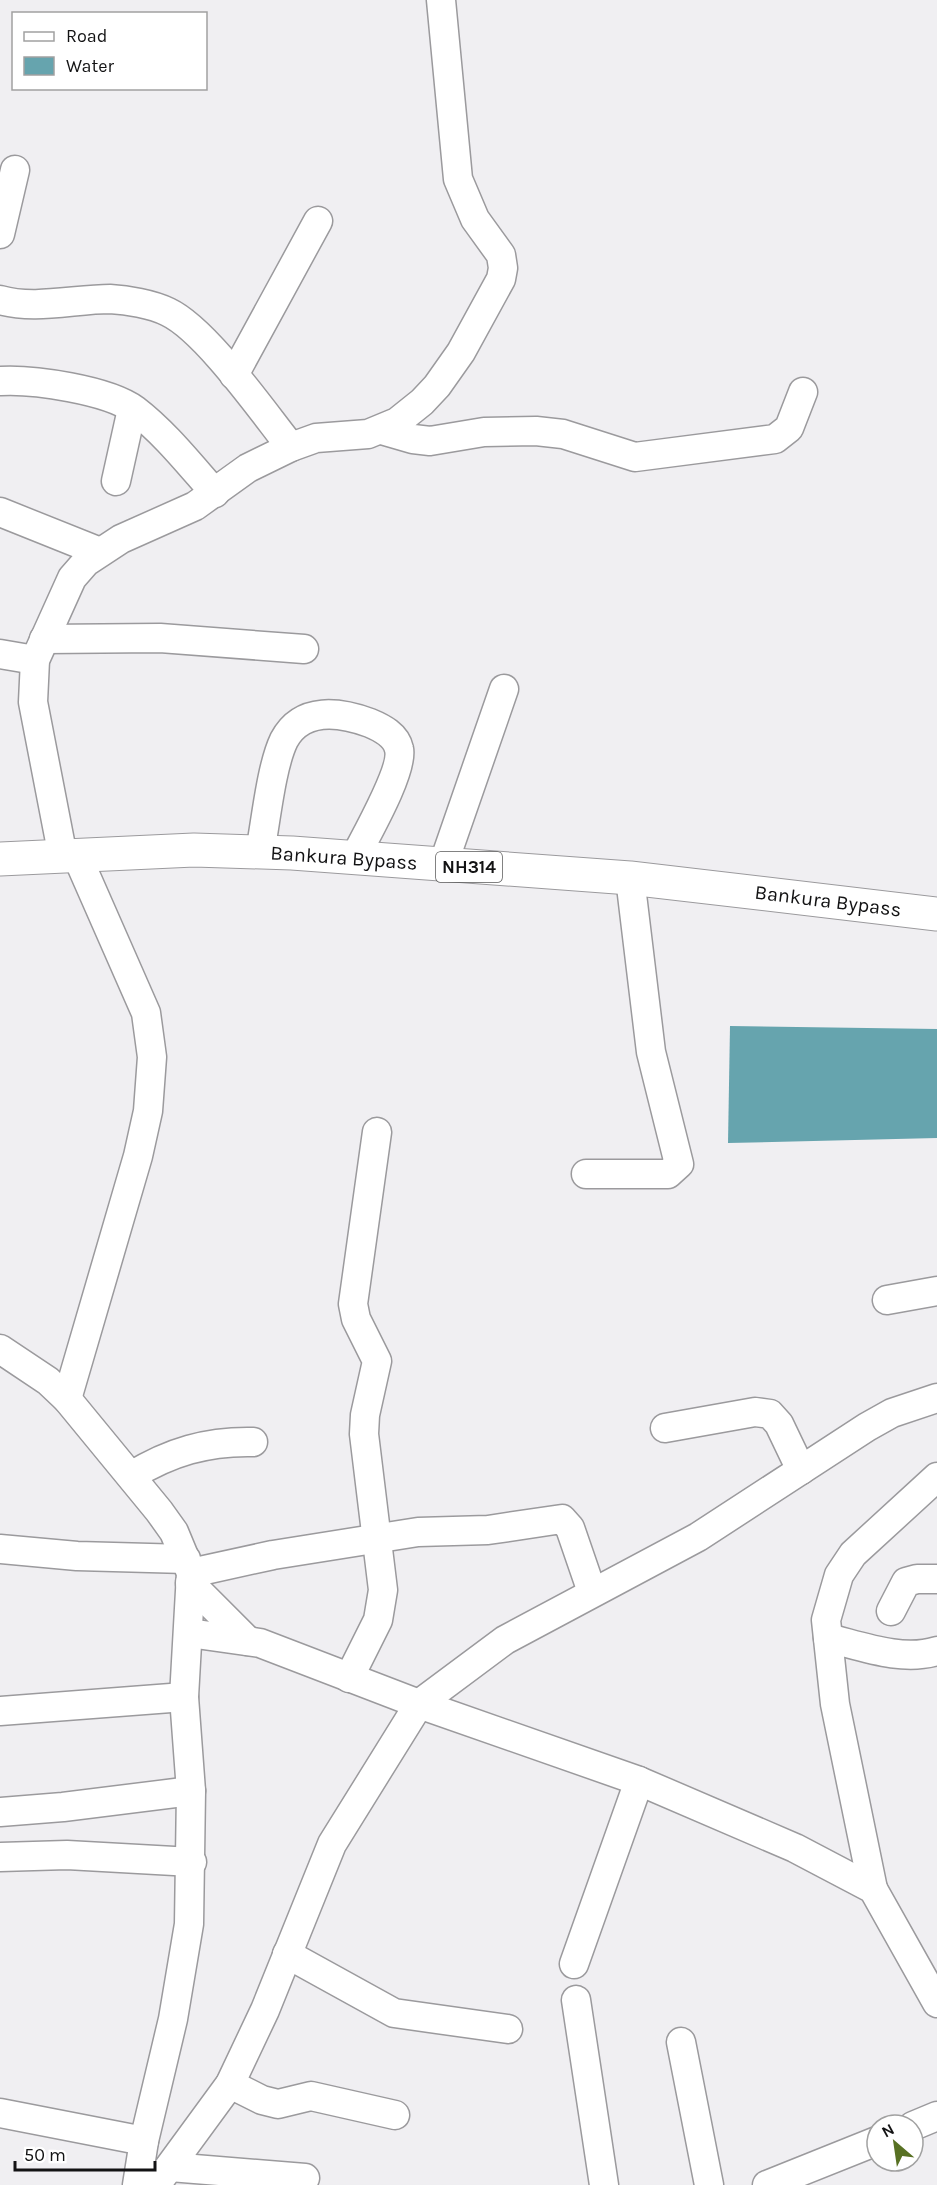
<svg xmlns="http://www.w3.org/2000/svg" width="937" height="2185" viewBox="0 0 937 2185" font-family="Karla,sans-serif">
  <rect width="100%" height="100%" fill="#f0eff2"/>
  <polygon fill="#66a4ae" points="730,1026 937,1029 937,1138 728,1143"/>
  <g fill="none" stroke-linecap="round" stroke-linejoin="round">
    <defs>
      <g id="minor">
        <polyline points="0,234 15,170"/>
        <path d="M0,300C34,310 75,299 110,299C127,300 152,304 168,312C206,330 263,412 291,447"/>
        <polyline points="234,375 318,221"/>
        <path d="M0,381C33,379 108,390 135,410C165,433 190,465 215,493"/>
        <polyline points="382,430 413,439 430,441 484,432 536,431 563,434 635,457 775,439 789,428 803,392"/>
        <polyline points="116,481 132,409"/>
        <polyline points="0,512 100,552"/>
        <polyline points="44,639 160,638 304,649"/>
        <polyline points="0,654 35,660"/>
        <path d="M260,852C266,821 271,767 284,740C302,706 340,712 370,723C382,728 396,735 399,749C404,770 365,837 354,859"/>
        <polyline points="63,857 33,702 35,660 72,578 86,562 121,539 195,506 248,468 291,447 316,438 368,434 397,422 422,402 437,386 461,352 501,279 503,268 501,255 475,219 458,179 441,0"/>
        <polyline points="443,865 504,689"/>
        <polyline points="586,1174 668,1174 679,1164 651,1052 630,878"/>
        <polyline points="887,1300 937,1291"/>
        <polyline points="0,1349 48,1381 67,1399 159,1511 174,1532 191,1573 184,1697 191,1791 189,1924 173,2019 144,2141 137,2185"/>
        <polyline points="67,1399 138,1156 148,1111 152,1057 146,1013 77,856"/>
        <polyline points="665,1428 755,1412 770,1414 779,1424 801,1470"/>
        <path d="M131,1476C170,1452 207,1441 253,1442"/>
        <polyline points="0,1549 77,1556 186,1559"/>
        <polyline points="191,1573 273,1555 418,1532 488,1530 562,1519 570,1528 592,1592"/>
        <polyline points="190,1583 248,1641"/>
        <polyline points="891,1611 906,1582 917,1579 937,1579"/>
        <polyline points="189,1633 260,1643 419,1704 639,1781 795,1848 873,1889 937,2003"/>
        <path d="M828,1638C861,1646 902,1662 937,1651"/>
        <polyline points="349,1678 378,1620 383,1590 364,1434 365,1415 377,1361 356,1319 353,1304 377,1132"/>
        <polyline points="0,1711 184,1697"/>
        <polyline points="0,1812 63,1807 191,1791"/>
        <polyline points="0,1857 67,1855 192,1862"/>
        <polyline points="873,1889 835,1704 826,1620 839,1575 853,1554 937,1477"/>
        <polyline points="287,1954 394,2013 508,2029"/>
        <polyline points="574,1964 639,1781"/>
        <polyline points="576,2000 604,2185"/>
        <polyline points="681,2042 709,2185"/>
        <polyline points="230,2084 262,2100 278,2104 311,2096 395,2115"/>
        <polyline points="0,2113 144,2141"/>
        <polyline points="913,2126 937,2116"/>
        <polyline points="170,2167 305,2178"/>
        <polyline points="156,2185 230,2084 265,2010 332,1844 419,1704 505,1640 698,1537 867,1427 892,1413 937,1398"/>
        <polyline points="767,2185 877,2141"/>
      </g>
      <polyline id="highway" points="0,859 194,850 292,853 630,878 937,914"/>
    </defs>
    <use href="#minor" stroke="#9b9a9d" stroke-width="31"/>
    <use href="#highway" stroke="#9b9a9d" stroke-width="35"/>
    <use href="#minor" stroke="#fff" stroke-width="28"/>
    <use href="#highway" stroke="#fff" stroke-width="33"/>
  </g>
  <g text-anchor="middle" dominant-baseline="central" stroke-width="4.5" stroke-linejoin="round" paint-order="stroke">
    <rect fill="#fff" stroke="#5a5a5a" stroke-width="1.5" x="436" y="852" width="66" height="30" rx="4.5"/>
    <g font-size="18" font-weight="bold" fill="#131314">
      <text x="469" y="867">NH314</text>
    </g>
    <g font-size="20" fill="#131314" stroke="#fff">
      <text transform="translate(344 858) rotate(4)">Bankura Bypass</text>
      <text transform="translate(828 901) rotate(7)">Bankura Bypass</text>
    </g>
  </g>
  <rect x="12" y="12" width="195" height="78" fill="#ffffff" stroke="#a1a1a1" stroke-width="1.5"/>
  <rect x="24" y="32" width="30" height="9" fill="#ffffff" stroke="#a1a1a1" stroke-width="1.5"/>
  <text x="66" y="42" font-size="18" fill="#131314">Road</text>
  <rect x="24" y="57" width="30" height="18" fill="#66a4ae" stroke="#a1a1a1" stroke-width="1.5"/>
  <text x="66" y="72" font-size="18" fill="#131314">Water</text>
  <g transform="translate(895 2143) rotate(331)"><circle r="28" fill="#ffffff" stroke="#a1a1a1" stroke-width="1.5"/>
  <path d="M0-4.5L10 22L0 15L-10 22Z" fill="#587123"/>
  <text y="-9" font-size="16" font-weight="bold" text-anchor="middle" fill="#131314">N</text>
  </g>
  <path d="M15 2161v9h140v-9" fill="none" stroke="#131314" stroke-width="3"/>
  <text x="24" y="2161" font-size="18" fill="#131314" stroke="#ffffff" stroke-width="4.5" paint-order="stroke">50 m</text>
</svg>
